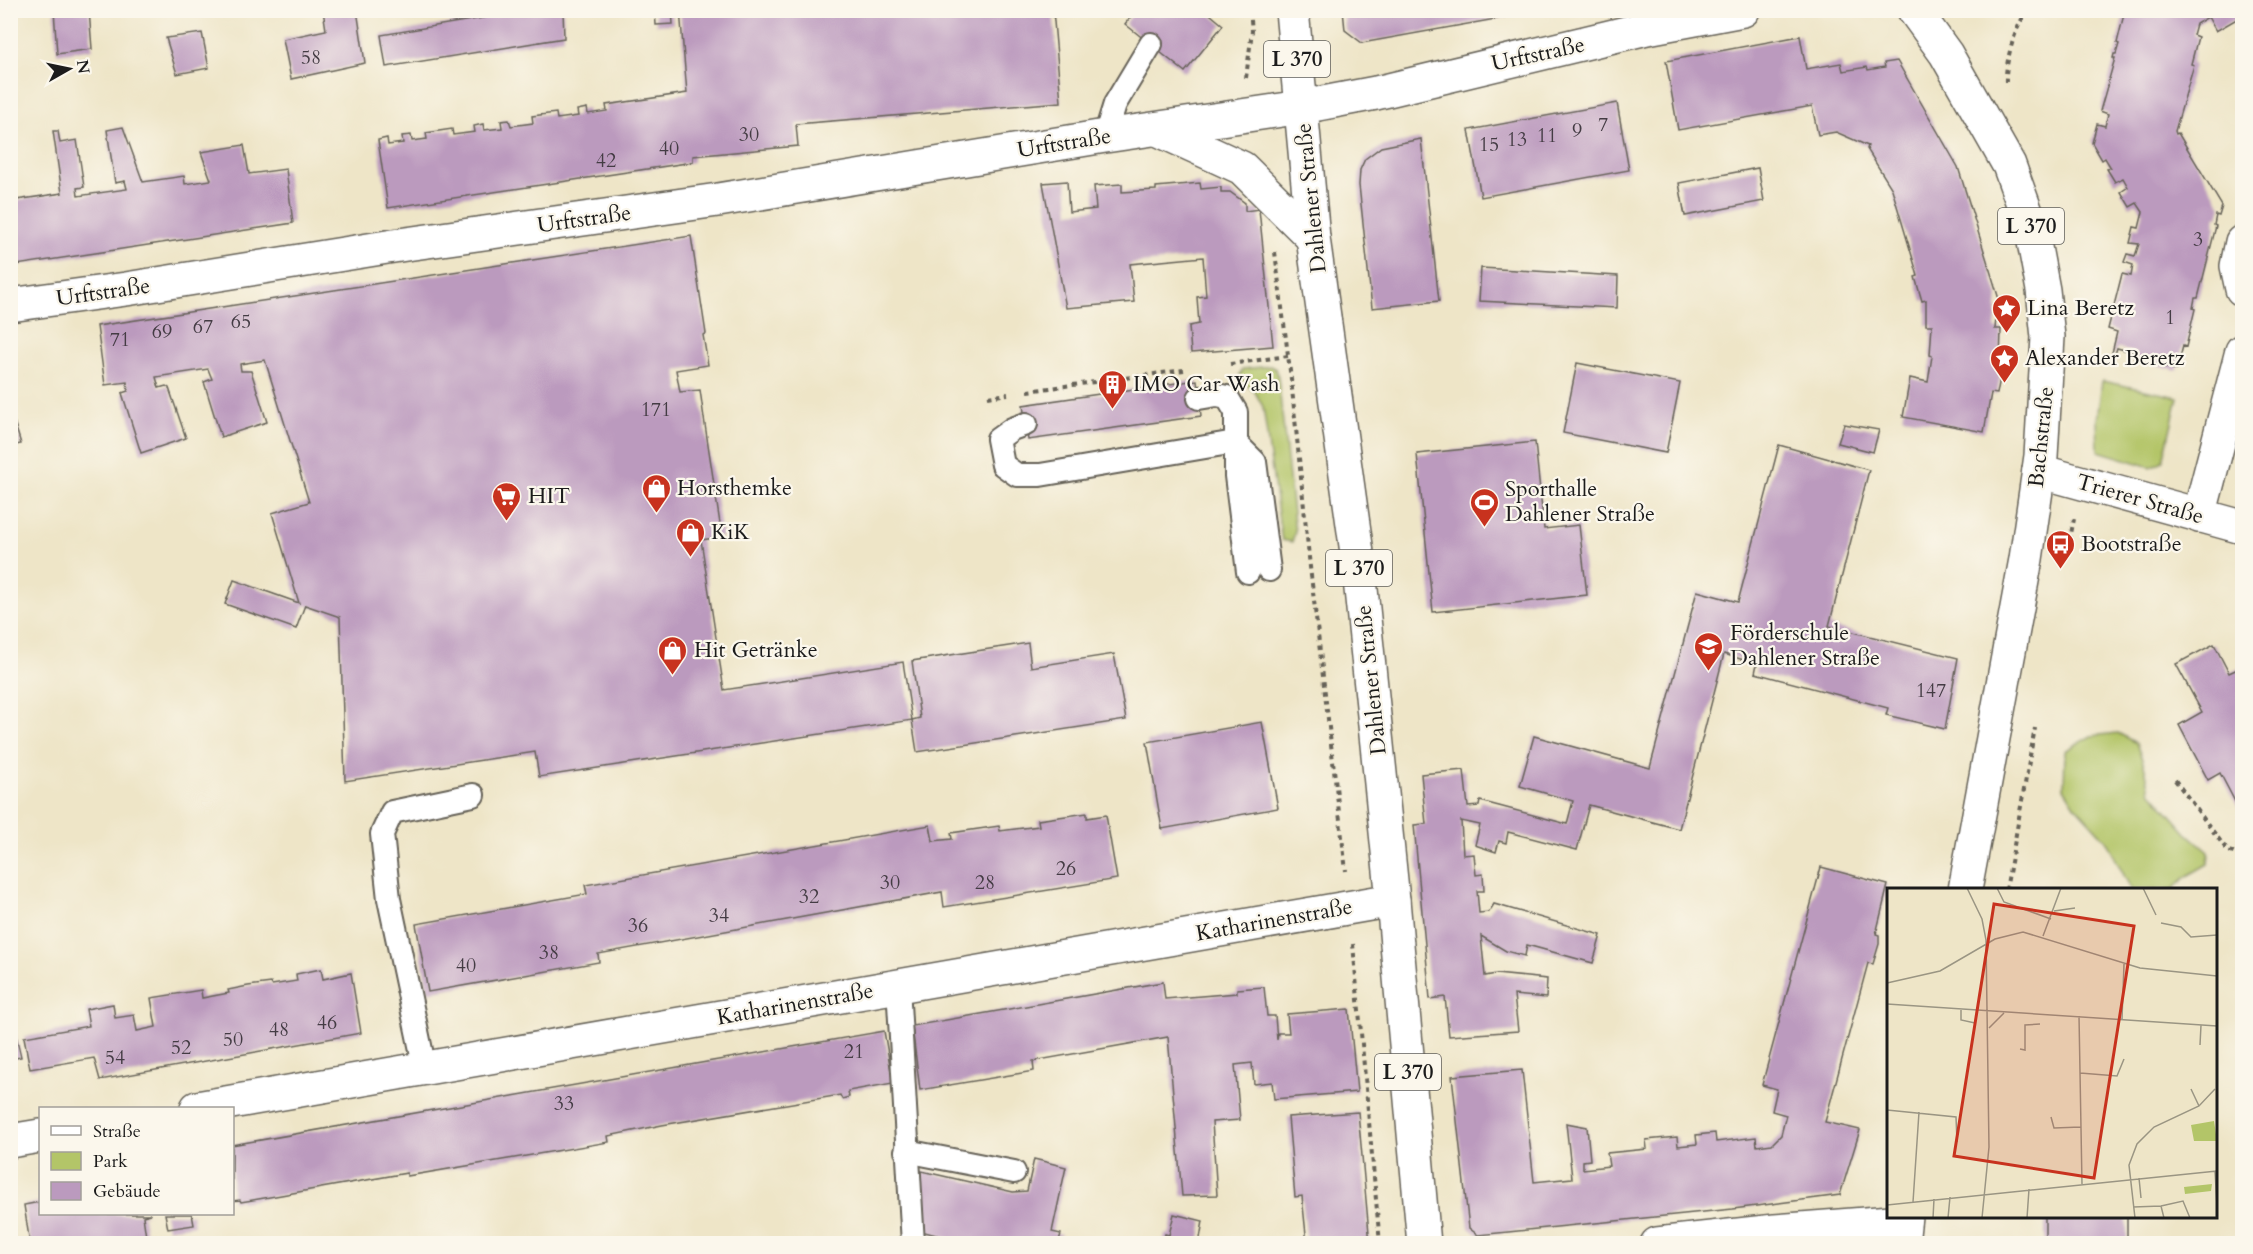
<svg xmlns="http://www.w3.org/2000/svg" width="2253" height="1254" viewBox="0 0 2253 1254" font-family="Cardo,serif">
  <rect width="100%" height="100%" fill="#fbf7ec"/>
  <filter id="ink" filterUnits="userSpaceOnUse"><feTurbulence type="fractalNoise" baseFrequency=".0167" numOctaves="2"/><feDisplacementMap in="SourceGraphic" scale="12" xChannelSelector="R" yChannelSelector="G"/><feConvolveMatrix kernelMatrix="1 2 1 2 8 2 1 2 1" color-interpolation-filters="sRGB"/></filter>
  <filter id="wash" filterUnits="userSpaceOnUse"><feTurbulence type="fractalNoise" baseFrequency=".008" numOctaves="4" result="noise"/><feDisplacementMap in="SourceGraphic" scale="24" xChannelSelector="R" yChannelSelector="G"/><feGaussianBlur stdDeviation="1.35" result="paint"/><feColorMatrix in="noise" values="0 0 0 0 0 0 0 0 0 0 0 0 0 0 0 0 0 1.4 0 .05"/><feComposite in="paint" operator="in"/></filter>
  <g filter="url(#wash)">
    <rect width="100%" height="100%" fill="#eee5c7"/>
    <g fill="#b3c568" stroke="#687042" stroke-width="1.5">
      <polygon points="1270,366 1276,369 1278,377 1295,532 1292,542 1282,540 1281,535 1263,407 1255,392 1240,379 1240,374 1243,369"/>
      <polygon points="2102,381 2178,397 2163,461 2151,467 2098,451 2097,420"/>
      <polygon points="2118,733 2136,743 2145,768 2150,791 2187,833 2209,852 2208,864 2187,876 2173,889 2131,889 2106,840 2076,807 2064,788 2065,751 2091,736"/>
    </g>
    <g id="blocks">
      <g fill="#bb9abe">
        <polygon points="54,10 89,10 92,49 57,54"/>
        <polygon points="323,10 357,10 365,63 291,79 283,39 326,30"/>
        <polygon points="469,10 563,10 564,38 386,67 381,35 501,15 470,19"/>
        <polygon points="655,10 672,10 673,24 656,25"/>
        <polygon points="680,10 1053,10 1061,102 796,124 798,146 693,156 693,162 388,208 378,140 387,138 388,145 403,143 402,136 411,135 412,141 427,139 426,133 452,129 453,135 475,132 474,126 483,124 484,130 502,128 501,121 509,120 511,126 533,123 532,116 556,113 557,119 578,116 577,110 587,108 588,114 607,111 606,105 687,93"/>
        <polygon points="1136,10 1205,10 1223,25 1185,72 1125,24"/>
        <polygon points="1343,10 1533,10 1534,12 1362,43 1345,30"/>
        <polygon points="2125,10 2242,10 2242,21 2240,17 2216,31 2208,17 2196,24 2193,35 2198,37 2191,64 2194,65 2175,131 2176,134 2178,133 2222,206 2219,216 2216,215 2214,225 2216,226 2198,298 2195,298 2193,308 2195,309 2186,347 2183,346 2177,370 2134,359 2136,353 2117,348 2115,354 2112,353 2117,332 2108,329 2122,274 2131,276 2133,265 2124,262 2127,254 2135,256 2139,244 2130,243 2134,227 2139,228 2143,212 2137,203 2130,207 2121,192 2128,187 2123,178 2115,182 2107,169 2111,168 2105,158 2102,160 2092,143 2097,124 2105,126 2108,114 2100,111 2115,58 2113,58 2114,54 2116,54 2119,44 2117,43"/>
        <polygon points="202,33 209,68 177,74 166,38"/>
        <polygon points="1800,36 1806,69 1841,63 1843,71 1867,67 1868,70 1885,67 1884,63 1897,61 1958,167 1998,296 1995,329 2001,329 2000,362 2003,362 1997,394 1991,393 1984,432 1903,417 1910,378 1928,382 1932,356 1930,355 1932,325 1926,325 1926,300 1922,301 1915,277 1918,276 1892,189 1867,149 1868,146 1836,132 1818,135 1812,106 1678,130 1666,61"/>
        <polygon points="1617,103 1629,170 1481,197 1469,130"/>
        <polygon points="123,127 143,182 184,176 185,184 211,180 201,152 244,145 249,174 286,169 293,223 10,266 10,201 62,193 53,131 58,131 60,143 77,140 84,187 77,188 78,196 127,189 125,181 115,183 107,130"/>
        <polygon points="1421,139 1439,301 1372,308 1359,185 1360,170 1365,159 1381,147"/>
        <polygon points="1758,168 1764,201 1685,216 1679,183"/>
        <polygon points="1067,181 1069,212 1096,209 1094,186 1122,184 1122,192 1156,190 1156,187 1200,183 1201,189 1221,187 1221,192 1230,192 1245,203 1245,211 1259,209 1273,346 1191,353 1189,326 1199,324 1197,297 1206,296 1203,257 1130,264 1134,302 1066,308 1043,183"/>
        <polygon points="691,236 706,334 703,335 708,365 676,370 680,392 700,390 704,418 722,537 701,540 724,690 903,662 912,720 920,718 912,661 1028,643 1031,667 1114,654 1126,720 917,752 912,720 539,777 535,752 345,781 340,617 305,605 296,629 225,604 234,580 299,603 272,513 309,502 265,360 240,364 241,371 251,371 267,422 221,437 204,382 212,379 208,369 156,377 159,388 166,386 169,388 186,438 141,453 122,393 128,391 127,382 105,385 97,326"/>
        <polygon points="1481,268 1618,276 1617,308 1479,301"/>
        <polygon points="1577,363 1680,383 1666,453 1563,433"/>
        <polygon points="1197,380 1201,416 1028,440 1023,405"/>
        <polygon points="10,408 21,444 10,446"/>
        <polygon points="1844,424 1879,430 1873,452 1838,443"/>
        <polygon points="1535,442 1544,529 1579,525 1587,595 1433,612 1417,454"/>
        <polygon points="1779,445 1869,470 1829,626 1958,658 1945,729 1886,715 1888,708 1755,673 1757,664 1724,654 1679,829 1589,805 1577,850 1508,832 1506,843 1499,841 1496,852 1475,845 1480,825 1461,821 1463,855 1474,854 1476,875 1483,874 1484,891 1477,891 1479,913 1489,912 1494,904 1601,935 1593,963 1527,945 1525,956 1506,951 1481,936 1485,976 1496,974 1547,979 1546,998 1514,995 1518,1031 1449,1036 1445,997 1430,999 1414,825 1426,824 1421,774 1464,770 1468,807 1479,806 1480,801 1567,824 1573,801 1520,786 1534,736 1650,768 1697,591 1738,602"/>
        <polygon points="2214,644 2229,673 2242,667 2242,815 2220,773 2208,780 2179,725 2202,712 2176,664"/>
        <polygon points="1262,722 1278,808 1162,829 1147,742"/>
        <polygon points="1087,813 1087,818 1106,815 1117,879 944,907 942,892 598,954 599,962 428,992 416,924 587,894 585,885 930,825 933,841 952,839 951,833 999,826 1000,831 1039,826 1038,820"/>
        <polygon points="1821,867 1888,885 1876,934 1879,935 1879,944 1873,964 1868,963 1825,1122 1860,1130 1840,1195 1733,1209 1478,1235 1469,1228 1452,1076 1522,1070 1534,1182 1572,1178 1566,1123 1587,1127 1590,1160 1583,1161 1583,1169 1609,1166 1607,1153 1647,1149 1646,1140 1677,1137 1678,1146 1697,1144 1696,1135 1715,1133 1716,1142 1756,1137 1757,1146 1772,1144 1781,1135 1786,1115 1772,1111 1777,1089 1762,1085"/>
        <polygon points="321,969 323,979 351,973 361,1033 100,1080 94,1058 30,1069 24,1037 89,1026 86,1009 113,1004 115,1018 134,1015 137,1031 156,1027 151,998 201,990 202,998 229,993 228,990 248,986 271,983 272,985 297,981 296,974"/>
        <polygon points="1163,982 1165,999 1237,993 1237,989 1264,987 1267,1016 1275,1016 1277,1040 1278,1033 1289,1033 1287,1014 1349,1009 1357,1092 1274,1099 1272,1082 1254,1084 1252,1063 1235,1065 1240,1120 1212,1122 1217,1195 1182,1196 1168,1037 1033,1061 1034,1071 920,1090 912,1026"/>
        <polygon points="10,1023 13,1023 21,1057 10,1059"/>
        <polygon points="884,1031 893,1083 848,1091 849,1097 842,1099 840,1095 662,1125 608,1136 609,1142 407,1176 407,1173 241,1202 240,1200 232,1201 232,1145"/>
        <polygon points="1358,1112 1370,1244 1307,1244 1302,1196 1295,1197 1288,1117"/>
        <polygon points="1034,1159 1066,1167 1052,1232 1061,1234 1058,1244 970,1244 921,1231 917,1170 1013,1192 1027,1191"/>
        <polygon points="40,1202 40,1214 151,1214 143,1216 147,1244 30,1244 24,1205"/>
        <polygon points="165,1214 192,1214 194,1225 168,1229"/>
        <polygon points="1174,1214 1203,1221 1199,1244 1163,1244 1165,1234 1169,1235"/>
        <rect x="2045" y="1216" width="82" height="28"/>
      </g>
    </g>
  </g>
  <g filter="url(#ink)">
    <use href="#blocks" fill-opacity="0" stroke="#666258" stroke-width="1.5"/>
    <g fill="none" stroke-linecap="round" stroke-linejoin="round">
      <defs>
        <g id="service">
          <polyline points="1105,136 1115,104 1151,44"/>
          <polyline points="1199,398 1217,395 1227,397 1236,412 1236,476 1248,572"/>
          <polyline points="1026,424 1012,429 998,439 1003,465 1017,475 1040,475 1235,442 1255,462 1269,570"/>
          <polyline points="898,986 913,1244"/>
          <polyline points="425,1069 389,899 382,834 392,812 473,795"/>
          <polyline points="906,1151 1014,1172"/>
        </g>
        <g id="minor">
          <polyline points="2242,242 2237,266 2242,289"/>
          <polyline points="2039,471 2242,527"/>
          <polyline points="2199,516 2242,351"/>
          <polyline points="197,1108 1393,900"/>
          <polyline points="10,1141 40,1136"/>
          <polyline points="1657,1244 1775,1231 1904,1221"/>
        </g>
        <g id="tertiary">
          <polyline points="1157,129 1242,168 1313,238"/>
          <polyline points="10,305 126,289 406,244 718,200 1105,136 1302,107 1376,93 1647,28 1743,10"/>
        </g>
        <g id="primary">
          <polyline points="1292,10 1313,238 1358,560 1393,900 1424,1244"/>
          <polyline points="1914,10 1946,54 2009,165 2031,226 2043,290 2048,337 2041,456 2026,559 1965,890"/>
          <polyline points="1902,1244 1905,1216"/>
        </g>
      </defs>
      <use href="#service" stroke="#666258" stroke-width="26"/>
      <use href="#minor" stroke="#666258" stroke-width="36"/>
      <use href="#tertiary" stroke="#666258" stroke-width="36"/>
      <use href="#primary" stroke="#666258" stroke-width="36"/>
      <g stroke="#666258" stroke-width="4" stroke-dasharray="4.5 4.5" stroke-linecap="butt">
        <polyline points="1246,78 1252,31 1250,10"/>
        <path d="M2006,82C2005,62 2015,26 2028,10"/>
        <polyline points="1275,252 1291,379 1310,567 1346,871"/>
        <polyline points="1230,364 1288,356"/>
        <polyline points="1028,391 1184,370"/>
        <polyline points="988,397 1008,394"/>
        <polyline points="2066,558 2074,519"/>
        <polyline points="2242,563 2242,586"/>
        <polyline points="2175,780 2227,850 2242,857"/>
        <polyline points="2006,890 2035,728"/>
        <polyline points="1353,944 1380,1244"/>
      </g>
      <use href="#service" stroke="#fff" stroke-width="22"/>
      <use href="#minor" stroke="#fff" stroke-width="33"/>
      <use href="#tertiary" stroke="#fff" stroke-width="33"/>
      <use href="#primary" stroke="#fff" stroke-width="33"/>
    </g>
  </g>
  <defs>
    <symbol id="sight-pin" viewBox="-11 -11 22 30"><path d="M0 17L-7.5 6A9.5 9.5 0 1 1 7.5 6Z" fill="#c8321e" stroke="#fbf7ec"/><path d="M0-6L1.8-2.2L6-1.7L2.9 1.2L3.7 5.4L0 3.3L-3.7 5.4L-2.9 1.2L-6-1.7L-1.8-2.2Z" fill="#fff"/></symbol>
    <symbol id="building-pin" viewBox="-11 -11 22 30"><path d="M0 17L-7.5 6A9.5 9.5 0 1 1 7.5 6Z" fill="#c8321e" stroke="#fbf7ec"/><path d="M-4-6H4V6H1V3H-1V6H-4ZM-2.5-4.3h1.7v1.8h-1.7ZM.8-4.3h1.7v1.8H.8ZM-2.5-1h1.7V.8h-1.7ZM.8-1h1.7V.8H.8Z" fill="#fff"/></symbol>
    <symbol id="shop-pin" viewBox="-11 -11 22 30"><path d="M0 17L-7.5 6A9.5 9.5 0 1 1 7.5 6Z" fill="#c8321e" stroke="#fbf7ec"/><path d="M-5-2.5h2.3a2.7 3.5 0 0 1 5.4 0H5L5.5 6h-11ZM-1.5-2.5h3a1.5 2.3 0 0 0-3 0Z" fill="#fff"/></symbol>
    <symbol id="supermarket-pin" viewBox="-11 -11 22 30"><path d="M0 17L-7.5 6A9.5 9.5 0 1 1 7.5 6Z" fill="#c8321e" stroke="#fbf7ec"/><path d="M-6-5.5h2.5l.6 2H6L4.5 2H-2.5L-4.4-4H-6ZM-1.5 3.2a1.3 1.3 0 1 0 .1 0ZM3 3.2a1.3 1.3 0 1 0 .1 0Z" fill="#fff"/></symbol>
    <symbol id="stadium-pin" viewBox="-11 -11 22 30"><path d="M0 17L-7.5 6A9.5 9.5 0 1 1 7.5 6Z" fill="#c8321e" stroke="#fbf7ec"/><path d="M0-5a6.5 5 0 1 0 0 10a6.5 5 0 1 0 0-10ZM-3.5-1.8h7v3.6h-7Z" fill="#fff"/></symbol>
    <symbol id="bus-pin" viewBox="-11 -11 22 30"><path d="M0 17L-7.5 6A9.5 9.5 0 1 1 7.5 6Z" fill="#c8321e" stroke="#fbf7ec"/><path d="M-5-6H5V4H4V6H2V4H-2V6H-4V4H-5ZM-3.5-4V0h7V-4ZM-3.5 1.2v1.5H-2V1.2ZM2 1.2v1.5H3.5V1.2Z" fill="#fff"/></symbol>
    <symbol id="school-pin" viewBox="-11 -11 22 30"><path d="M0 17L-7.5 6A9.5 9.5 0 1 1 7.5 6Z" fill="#c8321e" stroke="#fbf7ec"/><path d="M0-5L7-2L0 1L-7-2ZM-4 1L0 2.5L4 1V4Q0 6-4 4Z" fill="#fff"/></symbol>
  </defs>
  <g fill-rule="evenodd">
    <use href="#sight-pin" x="1990" y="292" width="33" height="45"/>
    <use href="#sight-pin" x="1988" y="342" width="33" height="45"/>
    <use href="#building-pin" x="1096" y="368" width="33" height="45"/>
    <use href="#shop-pin" x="640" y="472" width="33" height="45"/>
    <use href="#supermarket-pin" x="490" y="480" width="33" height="45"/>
    <use href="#stadium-pin" x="1468" y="486" width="33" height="45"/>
    <use href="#shop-pin" x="674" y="516" width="33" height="45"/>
    <use href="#bus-pin" x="2044" y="528" width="33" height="45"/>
    <use href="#school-pin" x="1692" y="630" width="33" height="45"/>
    <use href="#shop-pin" x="656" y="634" width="33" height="45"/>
  </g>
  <g text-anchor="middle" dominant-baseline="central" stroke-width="4.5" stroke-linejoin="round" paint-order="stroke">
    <g font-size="20" fill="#443c44">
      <text x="311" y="57">58</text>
      <text x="1603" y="124">7</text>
      <text x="1577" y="130">9</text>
      <text x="749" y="134">30</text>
      <text x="1547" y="135">11</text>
      <text x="1517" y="139">13</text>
      <text x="1489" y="144">15</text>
      <text x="669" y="148">40</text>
      <text x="606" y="160">42</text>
      <text x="2198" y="239">3</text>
      <text x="2170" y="317">1</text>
      <text x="241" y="321">65</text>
      <text x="203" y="326">67</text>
      <text x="162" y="331">69</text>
      <text x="120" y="339">71</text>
      <text x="656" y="409">171</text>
      <text x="1931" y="690">147</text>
      <text x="1066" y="868">26</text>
      <text x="890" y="882">30</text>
      <text x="985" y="882">28</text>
      <text x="809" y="896">32</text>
      <text x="719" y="915">34</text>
      <text x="638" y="925">36</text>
      <text x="549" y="952">38</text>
      <text x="466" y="965">40</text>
      <text x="327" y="1022">46</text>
      <text x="279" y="1029">48</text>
      <text x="233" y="1039">50</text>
      <text x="181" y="1047">52</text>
      <text x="854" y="1051">21</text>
      <text x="115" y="1057">54</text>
      <text x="564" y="1103">33</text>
    </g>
    <g fill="#fbf7ec" stroke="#5f5e5a" stroke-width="1.5">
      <rect x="1264" y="41" width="66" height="36" rx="4.5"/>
      <rect x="1998" y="208" width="66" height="36" rx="4.5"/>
      <rect x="1326" y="550" width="66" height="36" rx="4.5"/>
      <rect x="1375" y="1054" width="66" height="36" rx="4.5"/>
    </g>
    <g font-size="21" font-weight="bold" fill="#1c1c1c">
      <text x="1297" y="59">L 370</text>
      <text x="2031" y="226">L 370</text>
      <text x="1359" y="568">L 370</text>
      <text x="1408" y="1072">L 370</text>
    </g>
    <g font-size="22" fill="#1c1c1c" stroke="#fbf7ec">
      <text transform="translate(1538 54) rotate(-12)">Urftstraße</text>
      <text transform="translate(1064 143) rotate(-9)">Urftstraße</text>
      <text transform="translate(1311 198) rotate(-96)">Dahlener Straße</text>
      <text transform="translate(584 219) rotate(-8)">Urftstraße</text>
      <text transform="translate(103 292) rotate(-8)">Urftstraße</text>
      <text transform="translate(2041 437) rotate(-84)">Bachstraße</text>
      <text transform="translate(2140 499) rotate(16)">Trierer Straße</text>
      <text transform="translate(1371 680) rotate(-96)">Dahlener Straße</text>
      <text transform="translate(1274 920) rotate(-10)">Katharinenstraße</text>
      <text transform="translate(795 1004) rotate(-10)">Katharinenstraße</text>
    </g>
    <g font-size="22" fill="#1c1c1c" stroke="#fbf7ec" text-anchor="start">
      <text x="2027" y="308">Lina Beretz</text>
      <text x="2025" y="358">Alexander Beretz</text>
      <text x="1133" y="384">IMO Car Wash</text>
      <text x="677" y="488">Horsthemke</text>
      <text x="1505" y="489">Sporthalle<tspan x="1505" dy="25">Dahlener Straße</tspan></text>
      <text x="528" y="496">HIT</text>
      <text x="711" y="532">KiK</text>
      <text x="2081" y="544">Bootstraße</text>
      <text x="1730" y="633">Förderschule<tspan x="1730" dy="25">Dahlener Straße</tspan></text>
      <text x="694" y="650">Hit Getränke</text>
    </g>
  </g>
  <g transform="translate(1887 888)">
    <rect width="330" height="330" fill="#eee5c7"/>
    <path d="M327,233L330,253H307L304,237ZM325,296L324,303L298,306L297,299Z" fill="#b3c568"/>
    <path fill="none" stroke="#9a9583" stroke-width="1.5" d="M80,0L95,31L99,52L102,259L95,330M110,0L117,14L164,31M256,0L269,27M167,23L188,20M274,35L294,39L304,49L330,47M156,48L174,0M0,95L53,83L108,51L136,44L253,80L330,88M0,116L330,138M74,122V132L88,135M192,128L195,296M235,131L237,76M102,140L117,125M313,157L314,137M133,161L138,162V137L153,136M193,185L230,188L237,171M330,191V216M304,201L312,218M0,222L69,229L70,254M164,229L167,240L194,239M328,283L330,318M252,290L254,310M26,314L32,224M0,317L330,283M274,318L296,313L303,330M246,319L274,318L277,330M46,330L47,311M61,330L63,309M140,330L142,301M248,330L242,277L250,256L267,239L312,218L328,201"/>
    <path fill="#c8321e" fill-opacity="0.15" stroke="#c8321e" stroke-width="3" d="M107,16L247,38L207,290L67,268Z"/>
    <rect width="330" height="330" fill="none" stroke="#1c1c1c" stroke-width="3"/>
  </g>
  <rect width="2253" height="1254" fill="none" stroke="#fbf7ec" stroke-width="36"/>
  <rect x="39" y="1107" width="195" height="108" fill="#fbf7ec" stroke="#a29f99" stroke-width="1.5"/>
  <rect x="51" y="1126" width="30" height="9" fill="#ffffff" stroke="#a29f99" stroke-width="1.5"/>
  <text x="93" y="1137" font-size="18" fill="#1c1c1c">Straße</text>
  <rect x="51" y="1152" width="30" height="18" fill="#b3c568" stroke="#a29f99" stroke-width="1.5"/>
  <text x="93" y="1167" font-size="18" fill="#1c1c1c">Park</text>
  <rect x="51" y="1182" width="30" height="18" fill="#bb9abe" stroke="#a29f99" stroke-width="1.5"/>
  <text x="93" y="1197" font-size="18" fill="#1c1c1c">Gebäude</text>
  <g transform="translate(69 69) rotate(81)" stroke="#fbf7ec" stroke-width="4.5" paint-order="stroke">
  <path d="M0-4.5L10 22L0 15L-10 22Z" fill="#1c1c1c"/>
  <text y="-9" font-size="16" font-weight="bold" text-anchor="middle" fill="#1c1c1c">N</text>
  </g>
</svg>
